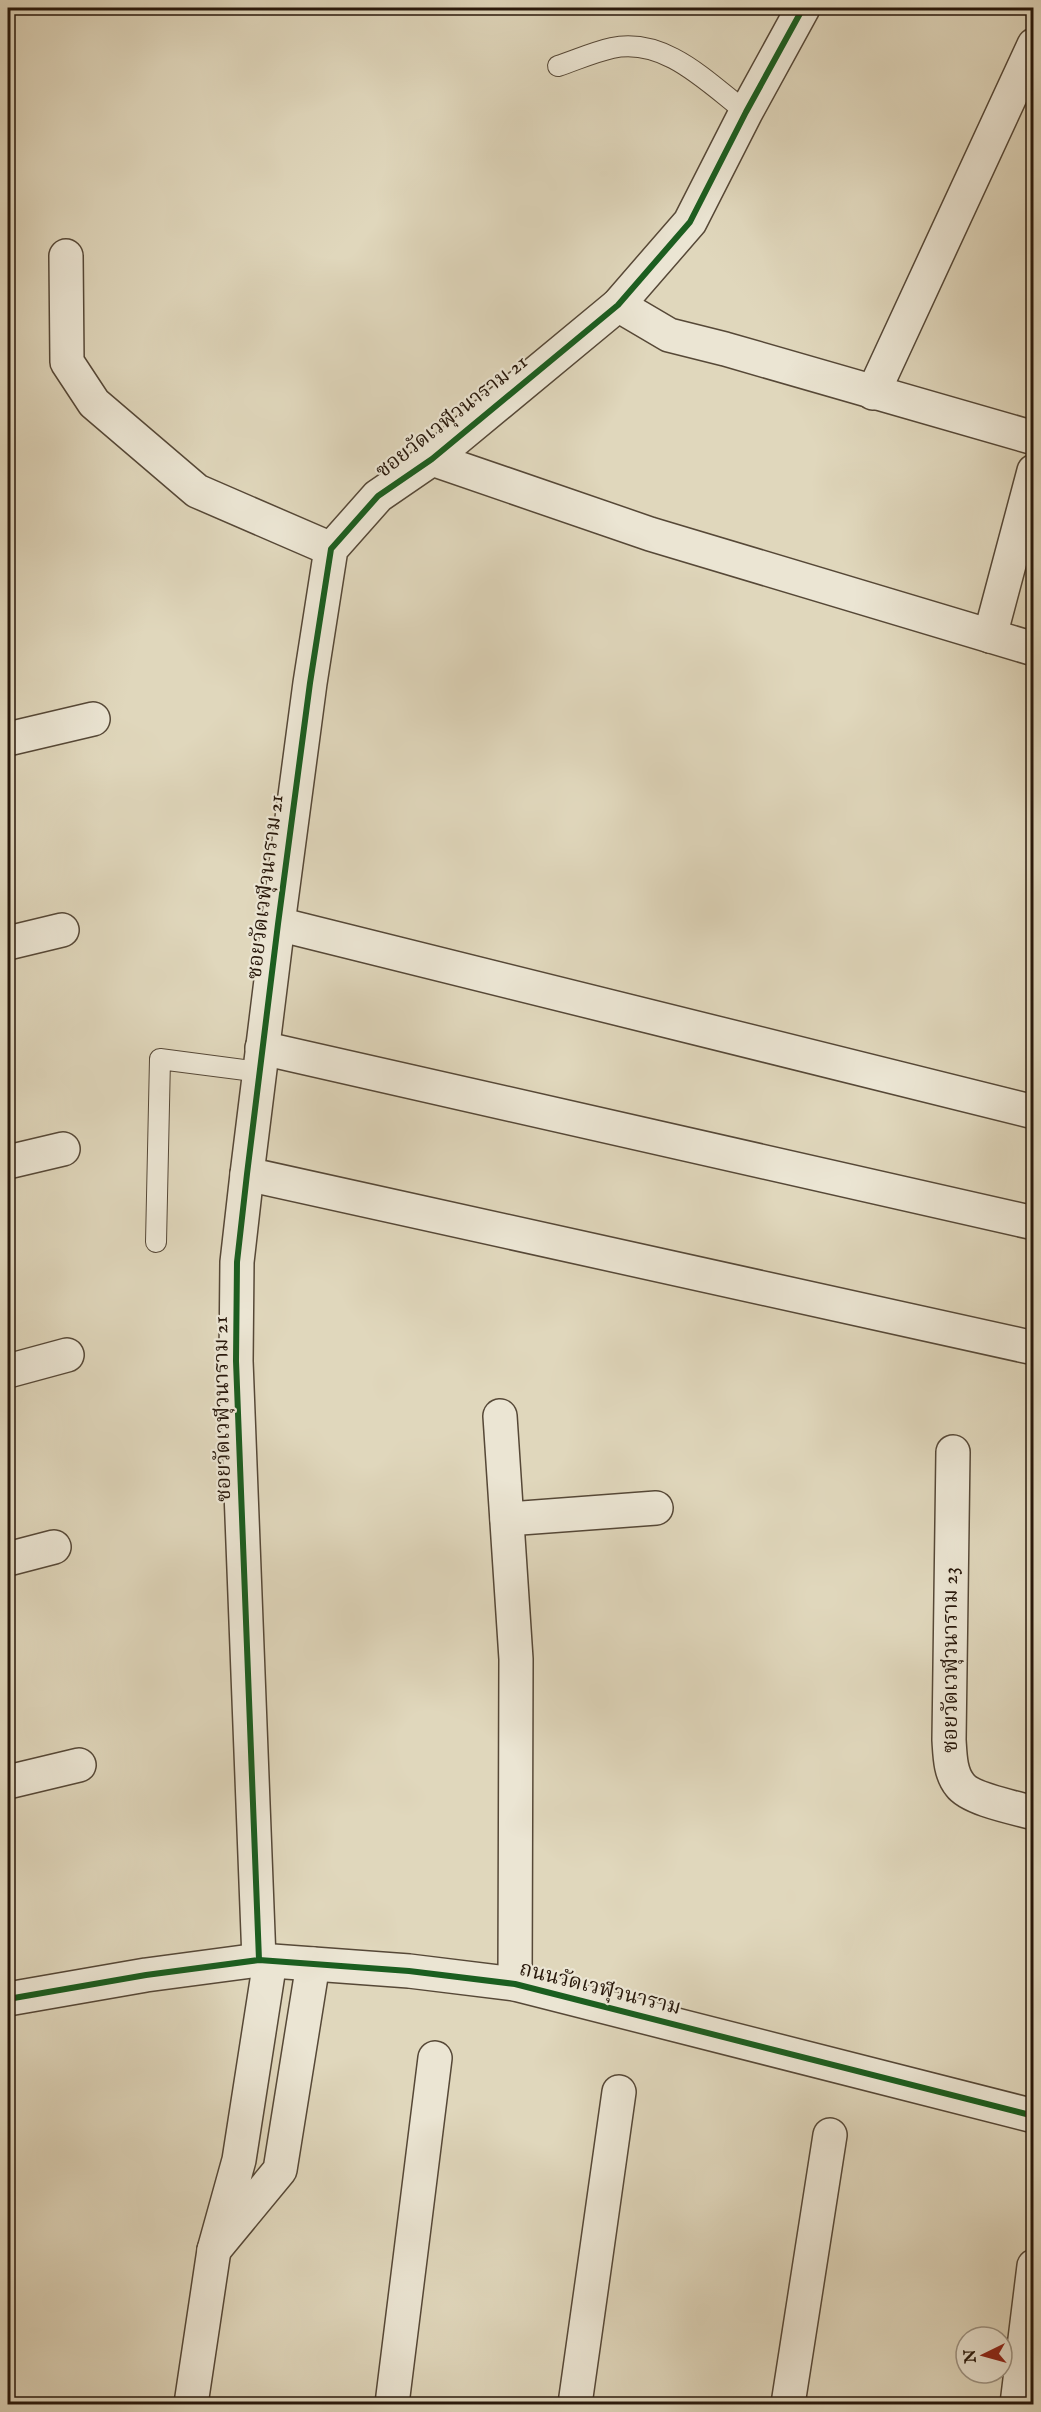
<svg xmlns="http://www.w3.org/2000/svg" width="1041" height="2412" viewBox="0 0 1041 2412" font-family="'IM FELL English','Noto Serif Thai',serif">
  <rect width="100%" height="100%" fill="#e0d7bc"/>
  <filter id="stains"><feTurbulence type="fractalNoise" baseFrequency=".00333" numOctaves="4"/><feColorMatrix values="0 0 0 0 .2 0 0 0 0 .09 0 0 0 0 .02 0 0 0 .5 -.17"/></filter>
  <radialGradient id="worn" r=".72"><stop offset=".6" stop-color="#630" stop-opacity="0"/><stop offset="1" stop-color="#630" stop-opacity=".3"/></radialGradient>
  <g fill="none" stroke-linecap="round" stroke-linejoin="round">
    <defs>
      <g id="service">
        <path d="M558,66C576,60 594,52 612,48C665,37 707,82 746,112"/>
        <polyline points="156,1242 160,1059 260,1072"/>
      </g>
      <g id="minor">
        <polyline points="66,256 67,362 94,403 197,491 331,549"/>
        <polyline points="618,305 669,335 725,349 1034,438"/>
        <polyline points="873,393 1034,45"/>
        <polyline points="432,459 650,534 1034,649"/>
        <polyline points="990,636 1034,471"/>
        <polyline points="8,739 93,719"/>
        <polyline points="278,924 1034,1112"/>
        <polyline points="8,943 62,930"/>
        <polyline points="262,1048 1034,1223"/>
        <polyline points="8,1162 63,1149"/>
        <polyline points="247,1174 1034,1348"/>
        <polyline points="8,1371 67,1355"/>
        <polyline points="500,1416 516,1659 515,1984"/>
        <path d="M953,1452L949,1740C950,1755 950,1773 960,1785C970,1799 1016,1808 1034,1813"/>
        <polyline points="507,1519 656,1508"/>
        <polyline points="8,1559 54,1547"/>
        <polyline points="8,1782 79,1765"/>
        <polyline points="259,1960 236,1361 237,1262 247,1174 278,924 310,683 331,549 378,496 432,459 618,305 690,222 746,112 803,8"/>
        <polyline points="270,1961 239,2160 214,2250 280,2170 313,1964"/>
        <polyline points="191,2404 214,2250"/>
        <polyline points="392,2404 435,2058"/>
        <polyline points="575,2404 619,2092"/>
        <polyline points="788,2404 830,2135"/>
        <polyline points="1017,2404 1034,2266"/>
      </g>
      <polyline id="tertiary" points="8,1999 146,1975 259,1960 409,1971 515,1984 1034,2116"/>
    </defs>
    <use href="#service" stroke="#564837" stroke-width="22"/>
    <use href="#minor" stroke="#564837" stroke-width="36"/>
    <use href="#tertiary" stroke="#564837" stroke-width="36"/>
    <use href="#service" stroke="#ebe5d3" stroke-width="20"/>
    <use href="#minor" stroke="#ebe5d3" stroke-width="33"/>
    <use href="#tertiary" stroke="#ebe5d3" stroke-width="33"/>
    <defs>
      <g id="cycleway">
        <polyline points="259,1960 236,1361 237,1262 247,1174 278,924 310,683 331,549 378,496 432,459 618,305 690,222 746,112 803,8"/>
        <polyline points="8,1999 146,1975 259,1960 409,1971 515,1984 1034,2116"/>
      </g>
    </defs>
    <use href="#cycleway" stroke="#ebe5d3" stroke-width="10"/>
    <use href="#cycleway" stroke="#1b5e20" stroke-width="6"/>
  </g>
  <g text-anchor="middle" dominant-baseline="central" stroke-width="4.5" stroke-linejoin="round" paint-order="stroke">
    <g font-size="21" fill="#28180b" stroke="#ebe5d3">
      <text transform="translate(452 417) rotate(-38)">ซอยวัดเวฬุวนาราม 21</text>
      <text transform="translate(266 887) rotate(-83)">ซอยวัดเวฬุวนาราม 21</text>
      <text transform="translate(223 1409) rotate(-91)">ซอยวัดเวฬุวนาราม 21</text>
      <text transform="translate(951 1660) rotate(-90)">ซอยวัดเวฬุวนาราม 23</text>
      <text transform="translate(600 1989) rotate(14)">ถนนวัดเวฬุวนาราม</text>
    </g>
  </g>
  <rect width="1041" height="2412" fill="none" stroke="#e0d7bc" stroke-width="30"/>
  <rect x="9" y="9" width="1023" height="2394" fill="none" stroke="#28180b" stroke-width="3"/>
  <rect x="15" y="15" width="1011" height="2382" fill="none" stroke="#28180b" stroke-width="1.5"/>
  <g transform="translate(984 2355) rotate(265)"><circle r="28" fill="#ebe5d3" stroke="#9d9383" stroke-width="1.5"/>
  <path d="M0-4.5L10 22L0 15L-10 22Z" fill="#8f2418"/>
  <text y="-9" font-size="16" font-weight="bold" text-anchor="middle" fill="#28180b">N</text>
  </g>
  <rect width="100%" height="100%" filter="url(#stains)"/>
  <rect width="100%" height="100%" fill="url(#worn)"/>
</svg>
